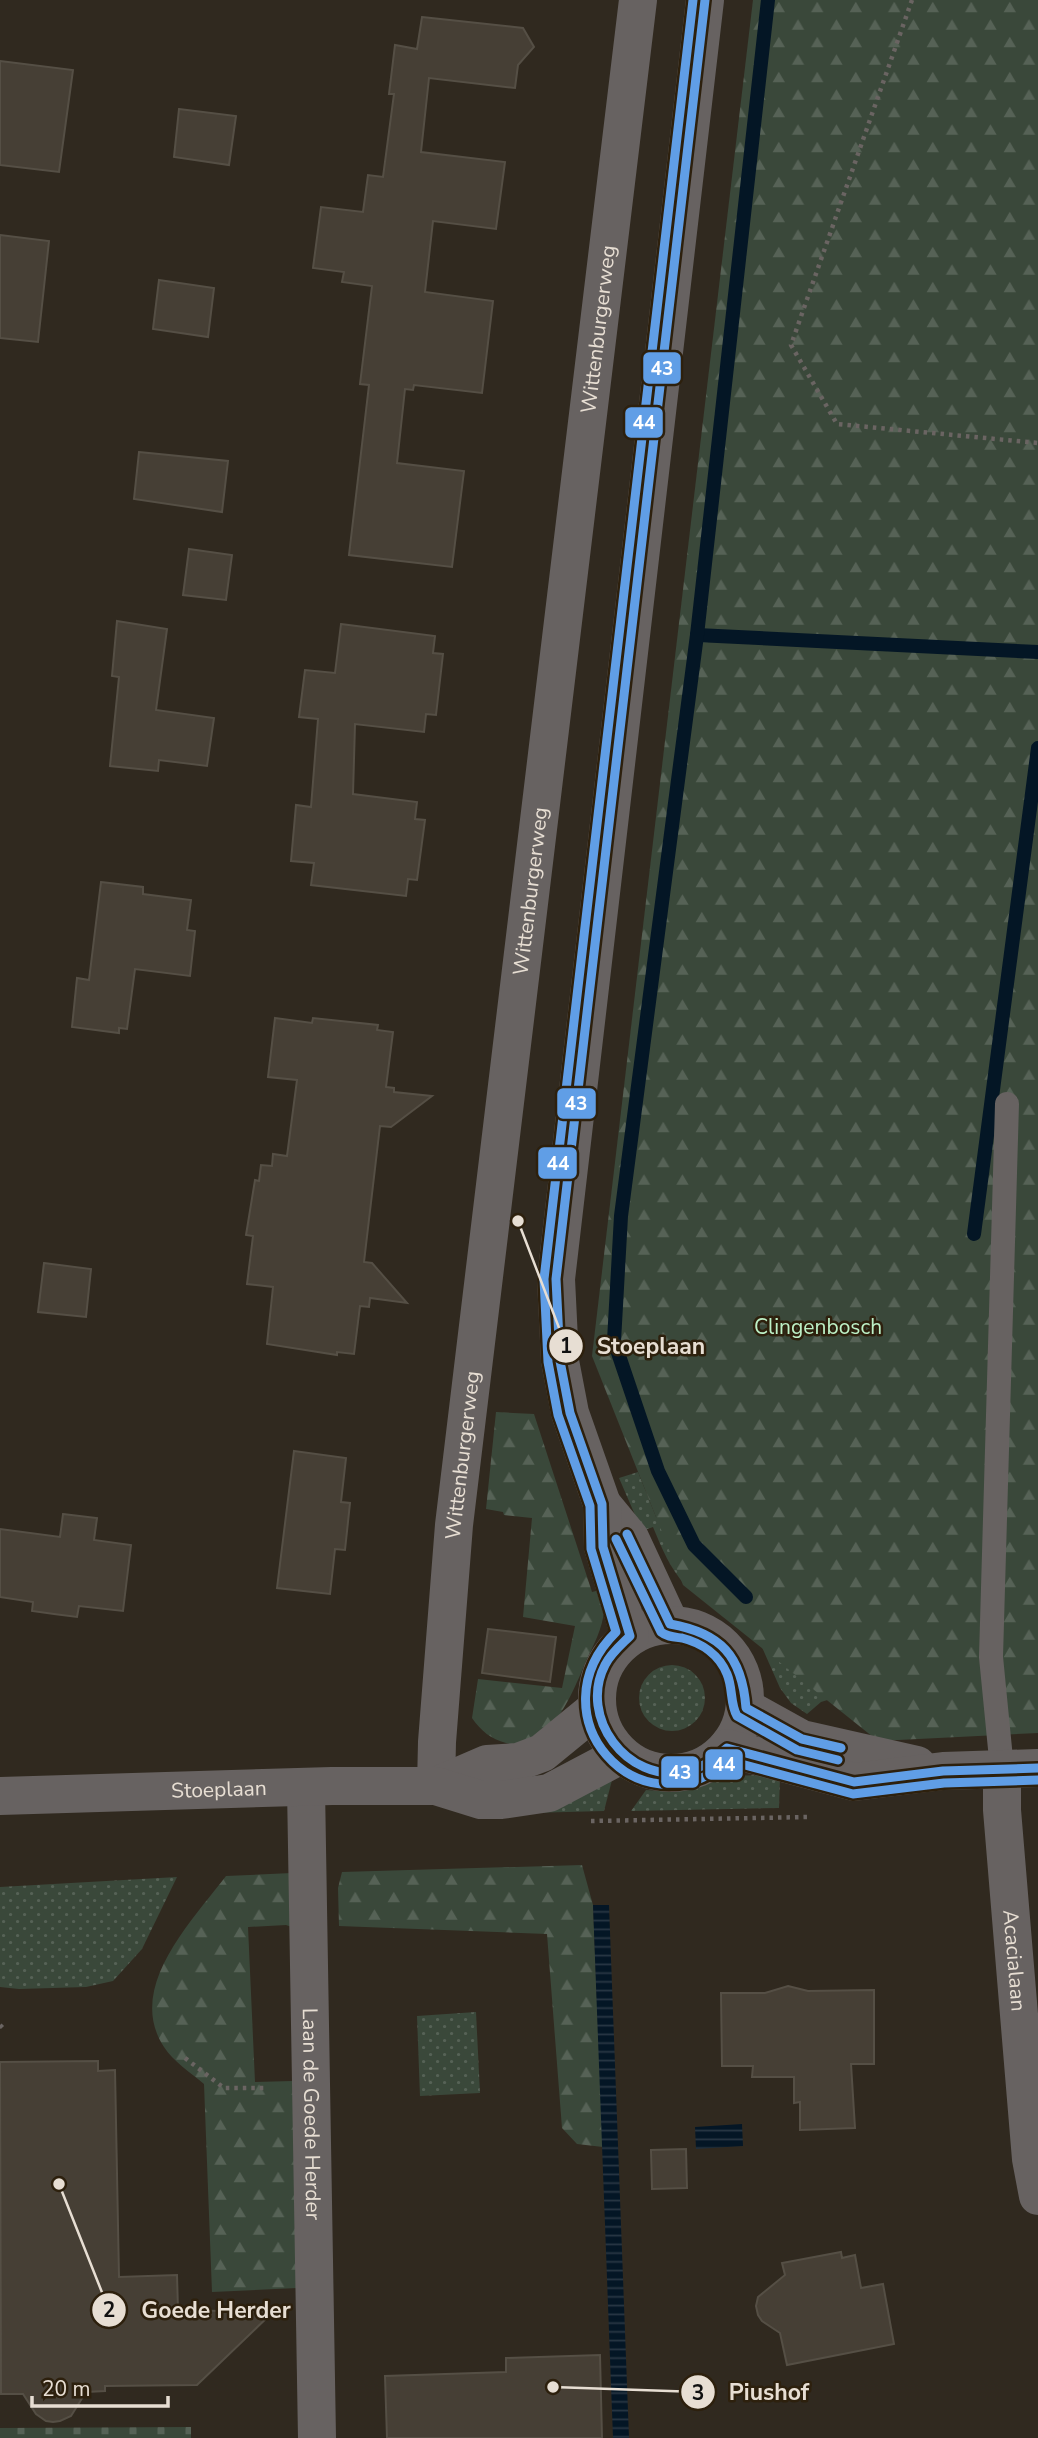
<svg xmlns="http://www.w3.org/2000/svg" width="1038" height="2438" viewBox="0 0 1038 2438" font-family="'Nunito Sans',sans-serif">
  <defs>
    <pattern id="green-dots" width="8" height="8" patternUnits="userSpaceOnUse" patternTransform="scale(1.75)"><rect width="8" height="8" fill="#3a483a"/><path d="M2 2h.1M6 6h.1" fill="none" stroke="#566256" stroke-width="1.8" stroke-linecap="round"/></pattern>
    <pattern id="forest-firs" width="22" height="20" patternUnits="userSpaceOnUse" patternTransform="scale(1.75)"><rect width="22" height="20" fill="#3a483a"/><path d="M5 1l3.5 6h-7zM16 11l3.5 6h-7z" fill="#566256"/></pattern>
    <pattern id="cemetery-stones" width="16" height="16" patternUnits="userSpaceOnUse" patternTransform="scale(1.75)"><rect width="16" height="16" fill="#3a483a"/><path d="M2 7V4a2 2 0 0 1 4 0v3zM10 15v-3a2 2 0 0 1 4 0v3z" fill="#566256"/></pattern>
    <pattern id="water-rules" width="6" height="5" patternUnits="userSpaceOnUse" patternTransform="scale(1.75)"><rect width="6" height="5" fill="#041625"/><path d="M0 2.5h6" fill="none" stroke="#293744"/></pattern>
  </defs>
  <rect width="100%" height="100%" fill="#30291f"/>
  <g fill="url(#green-dots)">
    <path d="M638,1472L656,1517L834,1698L821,1702L807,1714L791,1703L780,1688L761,1645L685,1585C670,1568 662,1549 653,1527L642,1531L619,1478Z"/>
    <circle cx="672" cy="1698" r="33"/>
    <polygon points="762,1775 780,1778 779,1808 631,1811 646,1790 675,1792 692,1789 730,1776"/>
    <polygon points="612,1780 604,1811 529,1813"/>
    <polygon points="177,1877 142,1949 113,1981 86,1987 19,1989 0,1987 0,1887"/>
    <polygon points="476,2012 480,2093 420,2096 417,2016"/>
  </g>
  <g fill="url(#forest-firs)">
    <polygon points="753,0 1038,0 1038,1733 878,1741 683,1585 592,1356"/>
    <path d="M496,1412L534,1414L592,1592L604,1589C604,1596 605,1603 604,1610C603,1628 593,1646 586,1661C573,1692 549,1755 506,1743C491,1739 481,1731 472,1718L478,1679L562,1688L575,1626L523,1617L532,1518L504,1515L503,1512L486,1509Z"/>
    <polygon points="582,1865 593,1905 603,2147 577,2144 562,2128 547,1934 339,1926 338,1888 342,1872"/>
    <path d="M292,1873V1927L286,1925L248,1927L255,2082L293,2081L297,2288L212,2292L204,2084C191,2073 173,2061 164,2047C125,1988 192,1921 226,1876Z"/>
  </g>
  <polygon fill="url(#cemetery-stones)" points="191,2427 191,2438 0,2438 0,2428"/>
  <g fill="url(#water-rules)">
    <polygon points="593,1905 609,1905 629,2438 613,2438"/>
    <polygon points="742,2124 743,2146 696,2149 695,2127"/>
  </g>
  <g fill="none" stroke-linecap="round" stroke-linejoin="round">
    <g stroke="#041625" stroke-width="14">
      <polyline points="697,635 1038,652"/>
      <polyline points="974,1234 1038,748"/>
      <polyline points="746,1597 694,1545 658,1471 614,1341 621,1216 697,635 768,0"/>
    </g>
  </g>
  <g fill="#463f35" stroke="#554f45" stroke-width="2">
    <polygon points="422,17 523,28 534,47 518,65 515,88 429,78 421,152 505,162 496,229 433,221 425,292 493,301 482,393 414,385 413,390 405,389 397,463 464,471 452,567 349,555 369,385 360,384 372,286 342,282 344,272 313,268 321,207 363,212 368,175 383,177 394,94 389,94 395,45 417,49"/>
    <polygon points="0,61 73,70 59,172 0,165"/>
    <polygon points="179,109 236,116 229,165 174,157"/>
    <polygon points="0,235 49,241 38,342 0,338"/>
    <polygon points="159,280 214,288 208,337 153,329"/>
    <polygon points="139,452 228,461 222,512 134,499"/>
    <polygon points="189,549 232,555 226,600 183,595"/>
    <polygon points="117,621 167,629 156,710 214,718 207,766 159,760 158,771 110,766 119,677 112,676"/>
    <polygon points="341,624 435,636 433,653 443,654 436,715 426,714 424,732 355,724 353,794 417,802 415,819 425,820 417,880 408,879 406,896 311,885 314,863 291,861 296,805 311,807 318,719 299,717 305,670 335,673"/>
    <polygon points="101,882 143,887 143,894 191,900 187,930 195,931 190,976 135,969 127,1029 119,1028 119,1033 72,1027 77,978 89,980"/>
    <polygon points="275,1018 312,1023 313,1018 378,1025 377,1030 393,1032 386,1087 394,1088 394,1092 432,1096 391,1127 380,1126 364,1262 372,1263 407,1303 370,1298 369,1307 360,1306 354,1354 337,1352 337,1355 267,1344 273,1287 247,1284 253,1236 246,1235 255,1180 259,1181 261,1165 272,1166 273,1154 287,1156 297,1080 268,1077"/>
    <polygon points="44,1263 91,1269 86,1317 38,1312"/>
    <polygon points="294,1451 346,1458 341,1502 350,1503 345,1550 335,1549 330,1594 277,1588"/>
    <polygon points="63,1514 97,1518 94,1540 131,1545 123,1611 79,1606 77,1617 54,1614 32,1611 33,1602 0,1597 0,1529 60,1537"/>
    <polygon points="488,1629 556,1637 550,1682 482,1673"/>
    <polygon points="788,1986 808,1991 874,1990 874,2064 851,2064 855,2128 800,2130 800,2102 794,2103 794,2077 752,2077 753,2066 722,2066 721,1993 765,1993"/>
    <polygon points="98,2061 98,2071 115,2070 119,2277 177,2275 178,2310 273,2312 197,2385 105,2386 105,2391 86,2392 71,2416 60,2421 53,2422 46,2421 36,2414 23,2394 1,2394 0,2062"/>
    <polygon points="686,2149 687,2188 652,2189 651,2150"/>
    <polygon points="841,2252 842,2258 855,2255 861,2288 883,2284 894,2344 787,2365 780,2333 762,2321 758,2315 756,2306 758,2297 785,2275 782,2263"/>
    <polygon points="600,2355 602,2438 387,2438 385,2376 506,2372 506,2358"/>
  </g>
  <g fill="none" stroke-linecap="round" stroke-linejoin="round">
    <g stroke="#6a6462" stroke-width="4.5" stroke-dasharray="3.5 5" stroke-linecap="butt">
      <polyline points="912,0 791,345 837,424 1038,443"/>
      <polyline points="591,1821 810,1817"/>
      <polyline points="0,2025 4,2029"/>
      <polyline points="185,2058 224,2088 268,2088"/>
    </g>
    <polyline stroke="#676261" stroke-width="24" points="1002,1769 991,1657 1007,1104"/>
    <g stroke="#676261" stroke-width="38">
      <path id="s1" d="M1002,1769V1810L1031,2159L1038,2196"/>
      <path id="s2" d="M436,1786L437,1742L454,1525L638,0"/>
      <path id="s3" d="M306,1788L317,2438"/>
    </g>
    <g stroke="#676261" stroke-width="38">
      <polyline points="602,1504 630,1538 670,1624"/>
      <circle cx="671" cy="1699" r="74"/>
      <polyline points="630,1636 603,1547 602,1504 570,1413 560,1361 556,1279 705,0"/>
      <polyline points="746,1708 802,1739 917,1765"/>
      <polyline points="727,1748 854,1782 943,1771 1038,1768"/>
      <polyline points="436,1786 487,1764 518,1762 542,1753 597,1708"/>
      <path id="s4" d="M0,1796L332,1786H436L481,1800H501L549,1793L621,1755"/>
    </g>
    <defs>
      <g id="bus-1">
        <path d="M705,0L556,1279L560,1361L570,1413L602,1504L603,1547L630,1636C621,1645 611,1653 605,1665C578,1717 627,1783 685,1772C701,1769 714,1759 727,1748L854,1782L943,1771L1038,1768"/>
        <path d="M627,1534L670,1624C721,1633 742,1656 746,1708L802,1739L841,1748"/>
      </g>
      <g id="bus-2">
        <path d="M693,0L544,1279L548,1362L558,1415L590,1506L591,1549L616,1632C533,1714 636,1836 730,1761L853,1794L944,1783L1038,1780"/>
        <path d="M616,1539L661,1632C667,1637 674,1637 682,1638C702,1643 719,1655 727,1674C733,1688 730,1704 737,1716L797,1750L838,1760"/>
      </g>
    </defs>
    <use href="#bus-1" stroke="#2d200d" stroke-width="14"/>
    <use href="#bus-2" stroke="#2d200d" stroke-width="14"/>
    <use href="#bus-1" stroke="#609ee6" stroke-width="9"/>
    <use href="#bus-2" stroke="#609ee6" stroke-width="9"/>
  </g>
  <g text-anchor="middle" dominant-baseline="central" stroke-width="5" stroke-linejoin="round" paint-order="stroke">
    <g font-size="21" fill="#e7ded3" stroke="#2d200d">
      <text stroke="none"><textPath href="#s2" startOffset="1466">Wittenburgerweg</textPath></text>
      <text stroke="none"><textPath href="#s2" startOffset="900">Wittenburgerweg</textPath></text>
      <text stroke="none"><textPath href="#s2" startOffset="332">Wittenburgerweg</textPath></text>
      <text stroke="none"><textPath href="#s4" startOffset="219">Stoeplaan</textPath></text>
      <text stroke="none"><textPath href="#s1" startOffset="192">Acacialaan</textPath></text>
      <text stroke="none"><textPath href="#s3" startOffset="326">Laan de Goede Herder</textPath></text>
    </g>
    <g font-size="21" fill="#bdf1c7" stroke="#2d200d">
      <text x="818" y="1327">Clingenbosch</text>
    </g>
  </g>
  <path fill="none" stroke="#e7ded3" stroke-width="2.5" d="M518 1221L566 1346M59 2184L109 2310M553 2387L698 2392"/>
  <g fill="#e7ded3" stroke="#2d200d" stroke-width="2.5">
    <circle cx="518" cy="1221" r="7"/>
    <circle cx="59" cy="2184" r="7"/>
    <circle cx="553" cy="2387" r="7"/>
    <circle cx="566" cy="1346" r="18"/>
    <circle cx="109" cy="2310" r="18"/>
    <circle cx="698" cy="2392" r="18"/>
  </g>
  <g font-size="21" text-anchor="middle" font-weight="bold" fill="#111">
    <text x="566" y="1353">1</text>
    <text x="109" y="2317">2</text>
    <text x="698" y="2400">3</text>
  </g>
  <g font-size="23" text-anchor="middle" font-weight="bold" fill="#e7ded3" stroke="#2d200d" stroke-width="5" stroke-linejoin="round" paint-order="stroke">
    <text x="651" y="1354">Stoeplaan</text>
    <text x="216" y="2318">Goede Herder</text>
    <text x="769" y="2400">Piushof</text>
  </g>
  <g stroke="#2d200d" stroke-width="2.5">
    <rect x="642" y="351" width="40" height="34" rx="7" fill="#609ee6"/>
    <rect x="624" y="406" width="40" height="33" rx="7" fill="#609ee6"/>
    <rect x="556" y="1087" width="41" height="33" rx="7" fill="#609ee6"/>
    <rect x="537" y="1146" width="41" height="34" rx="7" fill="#609ee6"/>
    <rect x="704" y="1748" width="40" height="33" rx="7" fill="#609ee6"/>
    <rect x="660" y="1755" width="40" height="34" rx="7" fill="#609ee6"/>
  </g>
  <g font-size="19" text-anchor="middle" font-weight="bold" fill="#fff">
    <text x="662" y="375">43</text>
    <text x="644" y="429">44</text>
    <text x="576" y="1110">43</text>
    <text x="558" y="1170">44</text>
    <text x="724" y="1771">44</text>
    <text x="680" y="1779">43</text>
  </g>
  <path d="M32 2396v10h136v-10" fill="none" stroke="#e7ded3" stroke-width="3.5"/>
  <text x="42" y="2396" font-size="21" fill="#e7ded3" stroke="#2d200d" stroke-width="5" paint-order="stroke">20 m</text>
</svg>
